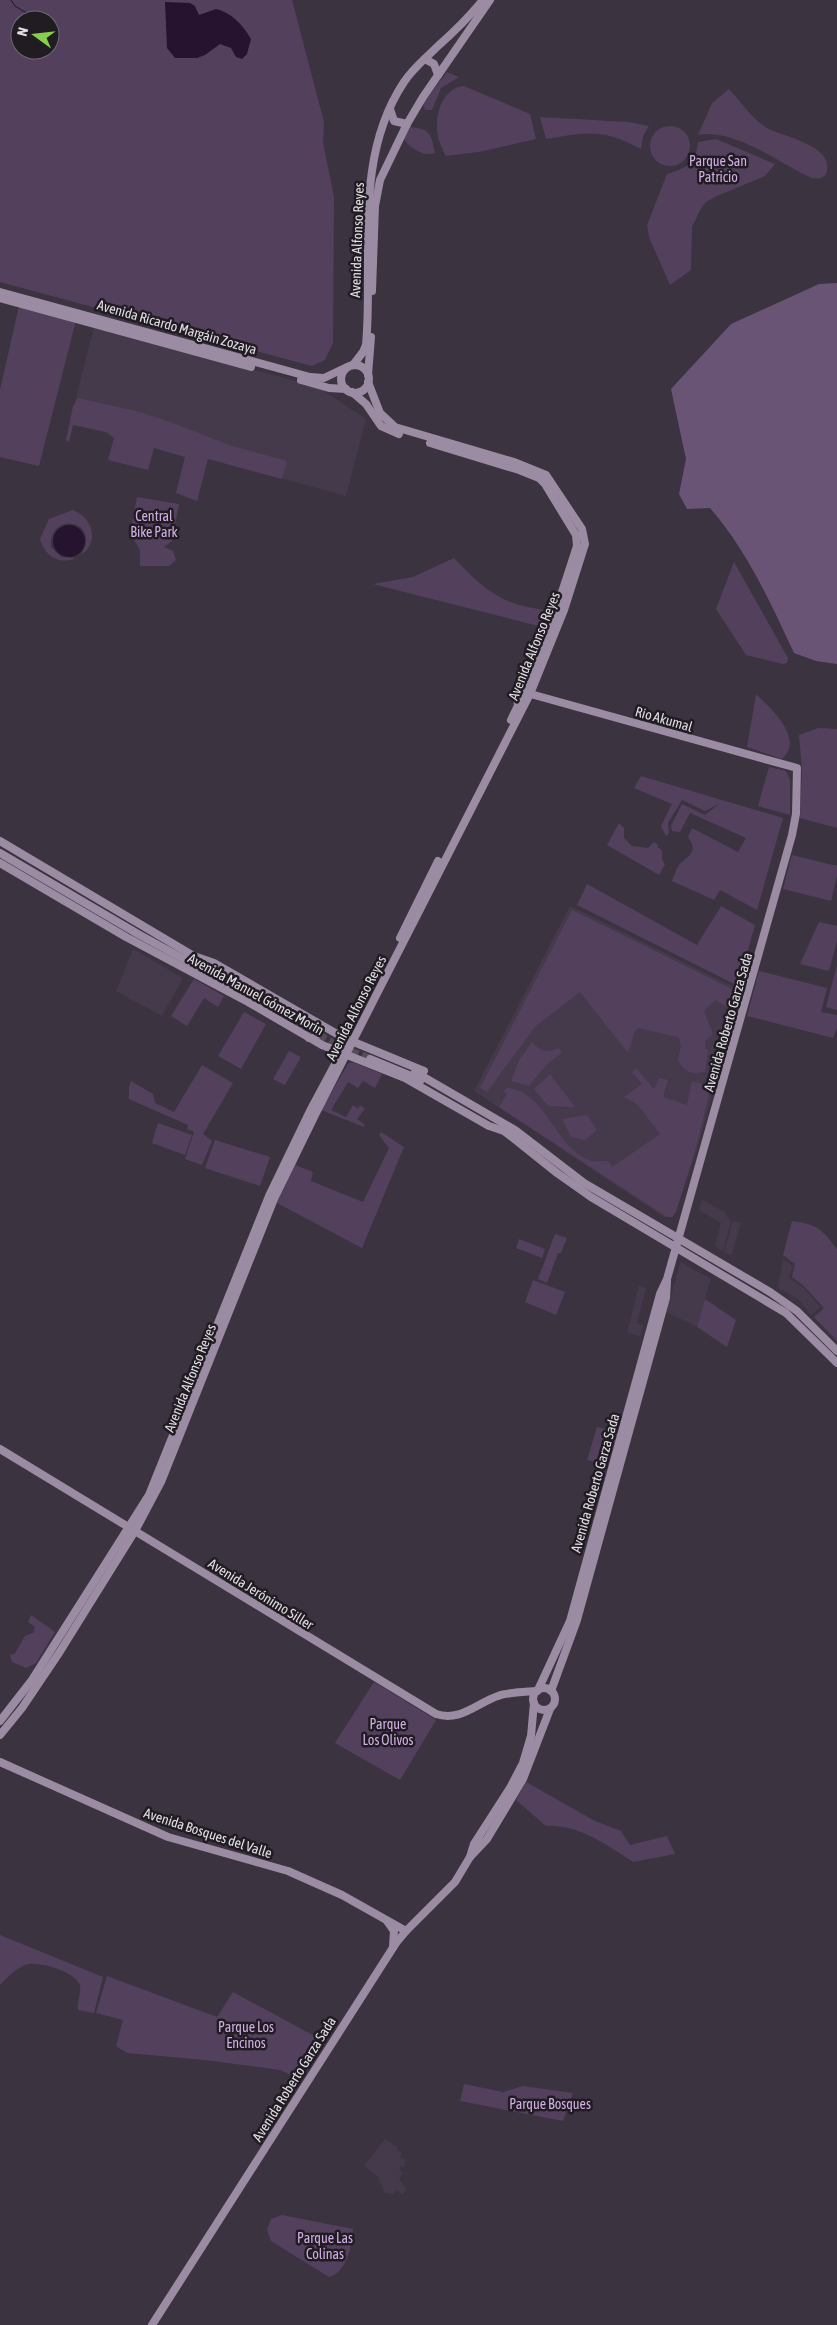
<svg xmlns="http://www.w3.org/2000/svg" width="837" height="2325" viewBox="0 0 837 2325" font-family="'Asap Condensed',sans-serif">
  <rect width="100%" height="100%" fill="#3b3340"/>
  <g fill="#45394c">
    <polygon points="94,327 318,387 366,419 346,496 72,421 78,389"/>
    <polygon points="570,906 740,990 697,1150 676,1212 672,1217 664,1217 474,1091"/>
    <polygon points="133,949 183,978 162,1016 116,991"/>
    <polygon points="702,1200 725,1212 731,1222 723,1251 715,1246 721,1223 699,1210"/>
    <polygon points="733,1221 741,1223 731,1256 724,1252"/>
    <polygon points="783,1259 793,1266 789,1278 804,1288 820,1307 811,1315 797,1298 778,1288"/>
    <polygon points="681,1261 695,1271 711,1278 697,1327 666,1312"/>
    <polygon points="639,1285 646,1288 637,1323 643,1325 640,1336 627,1333"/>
    <polygon points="385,2139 398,2148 397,2151 402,2152 400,2158 405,2159 404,2167 400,2166 399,2169 403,2173 399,2179 406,2189 403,2195 397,2190 394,2194 385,2193 378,2177 364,2166"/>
  </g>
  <g fill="#53405d" fill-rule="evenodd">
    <path d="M0,0H292L324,122L323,143L334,197L333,343L325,360L312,366L0,282ZM20,20H50V50H20Z"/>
    <polygon points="447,72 459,77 441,88 432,110 425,110 423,103"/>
    <path d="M464,86L530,114L536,139L479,152L446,156C442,148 437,138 437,129C436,110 444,88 464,86Z"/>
    <path d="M729,89C741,102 752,119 767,128C780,136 837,145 826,174C822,179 818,179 812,178C780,164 735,128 698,135L712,103Z"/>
    <path d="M540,117L628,122L649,126L643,136L641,149C603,128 586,132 546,139Z"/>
    <circle cx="670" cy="146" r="20"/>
    <path d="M410,127C431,129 431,134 435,153C424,157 409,148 404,139Z"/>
    <path d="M716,139L775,164L765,176L717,196L706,202L700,210L692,227L691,270L670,285L649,237L647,225L667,174C687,168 696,164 698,142Z"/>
    <polygon points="19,306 76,320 39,466 0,457 0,390"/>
    <polygon points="78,398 136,411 173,423 229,445 287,461 282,479 208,459 197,501 176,493 185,457 154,448 148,470 108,460 114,438 106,432 73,425 69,442 66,440 73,406"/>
    <polygon points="137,497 179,504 172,541 164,547 173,551 176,560 169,566 140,566 140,550 130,533"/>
    <path d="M73,510C93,518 100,542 81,555C103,520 48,510 51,547L61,557L76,558C59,566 44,555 40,539L49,519Z"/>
    <path d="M454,558C485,591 503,606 549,610L542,627L373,584L413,577Z"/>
    <polygon points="734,562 788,658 787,663 783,664 746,655 716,609"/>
    <path d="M756,694C770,708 805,738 782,759L747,747Z"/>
    <polygon points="818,728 837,729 837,828 800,818 802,770 799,735"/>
    <polygon points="769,767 786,771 790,780 790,815 758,806"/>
    <path d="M641,776L783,818L757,910L720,890L714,900L672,881C674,876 676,869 679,865C686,857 700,853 688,837L692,828L738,852L746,838L690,813L680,832L672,831L671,826L682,804L705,815L719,804L705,811L682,800L668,823L669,833L666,836L661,826L672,804L634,788Z"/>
    <polygon points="619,823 624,828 624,838 632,846 648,848 654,842 658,845 657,847 662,850 662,860 665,864 659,875 607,845"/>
    <polygon points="792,855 837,866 837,876 831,901 783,889"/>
    <polygon points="587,884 697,945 721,906 755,925 738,986 577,905"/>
    <path d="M572,910L736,991L732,1010L715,1000L704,1011L713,1034L705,1041V1049L708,1050L705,1072C692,1075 684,1072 678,1060L681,1045L678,1037L638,1028C630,1034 634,1046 627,1052L580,992L535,1027L487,1092L480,1088Z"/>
    <polygon points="819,922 837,926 837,941 829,971 800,964"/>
    <polygon points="837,965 837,1010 826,1007"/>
    <polygon points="759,971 827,988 821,1012 837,1015 837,1028 833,1038 747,1016"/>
    <polygon points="194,979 224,996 218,1007 204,998 187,1026 171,1016"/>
    <polygon points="244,1012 266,1024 241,1069 218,1056"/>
    <path d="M532,1042C539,1051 549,1053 559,1048L562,1053L547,1064L529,1086L511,1081L519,1060Z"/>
    <polygon points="289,1051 301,1057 285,1085 273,1079"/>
    <polygon points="352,1062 382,1074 375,1088 363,1081 358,1088 348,1082 331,1110 346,1117 353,1105 358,1109 360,1105 365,1109 357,1119 365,1125 364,1127 321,1110 348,1064"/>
    <polygon points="202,1065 233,1083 203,1134 212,1141 202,1165 185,1159 194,1132 187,1129 188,1125 129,1099 129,1087 131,1081 153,1094 155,1103 174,1112"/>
    <path d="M636,1068L654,1089L659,1078L668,1080L663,1097L687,1105L692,1081L711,1086L697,1144L676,1212L672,1217H667L499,1107L507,1094L503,1091L507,1088C548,1092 554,1149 592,1161C597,1162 603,1161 608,1161L612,1167L660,1134L638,1105L624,1097L642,1084L632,1072Z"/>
    <polygon points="550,1074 575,1107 548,1106 534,1089"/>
    <polygon points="587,1115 597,1130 585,1140 571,1137 562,1119"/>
    <polygon points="158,1123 192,1135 185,1155 152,1143"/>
    <polygon points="381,1132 404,1147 362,1248 277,1203 295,1165 313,1172 311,1181 363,1202 389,1148 379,1135"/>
    <polygon points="215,1140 270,1157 260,1186 205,1168"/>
    <path d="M792,1221C818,1225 821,1228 837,1249V1341L814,1317L824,1308L803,1285L792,1277L795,1264L783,1255Z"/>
    <polygon points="555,1234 567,1238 561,1253 558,1253 547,1283 538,1279"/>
    <polygon points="519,1239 545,1249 542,1258 516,1248"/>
    <polygon points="533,1280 565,1292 556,1315 525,1302"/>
    <polygon points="705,1299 736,1320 727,1347 697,1327"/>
    <polygon points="597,1427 619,1432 608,1465 587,1460"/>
    <polygon points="31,1615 55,1632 36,1663 26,1668 12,1662 10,1654 14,1655 25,1636 33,1633 35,1627 28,1622"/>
    <polygon points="374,1682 436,1720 400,1780 335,1743"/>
    <path d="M526,1782L595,1821L621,1831L630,1845L667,1836L675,1854L633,1862C607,1845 578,1824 546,1826L516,1800Z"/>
    <path d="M0,1935L103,1977L94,2013L78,2010C76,2002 83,1991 79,1983C72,1971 37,1960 25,1965C15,1969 7,1978 0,1985Z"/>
    <polygon points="107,1976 217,2017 233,1992 320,2039 298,2078 280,2070 205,2060 127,2053 116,2046 123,2020 96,2013"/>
    <polygon points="464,2084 503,2092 523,2086 573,2093 563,2121 460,2101"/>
    <path d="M282,2215L353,2229C352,2245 347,2272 329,2277L271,2241L267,2230L271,2219Z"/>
  </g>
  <path fill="#6a5476" d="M837,283V664L816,661L794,653C770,602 748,552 710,508L687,509L679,494L686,459L671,389L731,324L819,284Z"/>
  <g fill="#26132f">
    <path d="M165,2L190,3L195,6L199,15L216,9C232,13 242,24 251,39L247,54L242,59L236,57L231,48L220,44L205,55L197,58H175L167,48Z"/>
    <circle cx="69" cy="541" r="16"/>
  </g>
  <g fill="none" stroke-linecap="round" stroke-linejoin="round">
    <polyline stroke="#26132f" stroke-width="1" points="11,0 15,6 28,14"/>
    <polyline stroke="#544c59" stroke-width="8" stroke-dasharray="8 4" stroke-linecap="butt" points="298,1023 339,1047 370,1059"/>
    <g stroke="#9b8ba3" stroke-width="8">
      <polyline points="425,59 434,64 438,75"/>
      <polyline points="390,109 394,121 407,124"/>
      <polyline points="372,291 375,206 380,180 407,124 423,97 490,0"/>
      <polyline points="0,292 310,377 324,378 347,367"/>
      <polyline points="0,298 251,367"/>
      <path d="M353,365L363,352L366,345C374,258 352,160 404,82C413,68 426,58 438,46C454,32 469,17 483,0"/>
      <circle cx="355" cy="379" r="14"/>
      <polyline points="368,375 371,337"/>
      <polyline points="301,380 329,388 346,389"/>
      <polyline points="352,392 366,404 381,426 399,434"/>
      <path d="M430,443L519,470L539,478L545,484L576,535L577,546C558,605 539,665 511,720"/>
      <polyline points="516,689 518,705"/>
      <polyline points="527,693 797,768 796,814 792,835 667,1279 660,1294 570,1621 538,1690"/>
      <polyline points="0,841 197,958"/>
      <polyline points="0,853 138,934 244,992"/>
      <polyline points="0,863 126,937 248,1002 322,1045 405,1078 489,1126 507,1132"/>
      <polyline points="400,938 438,861"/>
      <polyline points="194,956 214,963 344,1038 424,1071"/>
      <polyline points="226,975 300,1019"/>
      <polyline points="309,1038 315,1038 319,1032 316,1022"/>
      <polyline points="370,1059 421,1080"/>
      <polyline points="415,1072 515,1130 584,1183 770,1292 797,1311 837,1351"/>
      <polyline points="503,1130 557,1173 591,1197 786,1313 837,1363"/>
      <path d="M0,1449L436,1714C460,1722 477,1703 498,1696C509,1692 524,1692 537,1691"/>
      <circle cx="544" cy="1699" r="11"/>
      <polyline points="551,1691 577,1620 666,1298 667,1281"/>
      <polyline points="0,1721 32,1680 149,1495 269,1196 310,1111 347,1042"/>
      <polyline points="0,1735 22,1708 59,1653 135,1531 161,1482 274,1199 316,1113 530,694 564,610 585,544 582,529 546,475 514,462 395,427 380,413 368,382"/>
      <polyline points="0,1762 168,1837 288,1871 342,1895 406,1931"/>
      <polyline points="470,1857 487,1839 523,1779 550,1709"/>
      <polyline points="387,1921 394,1931 393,1947"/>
      <polyline points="152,2325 396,1943 406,1931 455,1882 470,1857 474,1844 510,1788 523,1763 531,1736 534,1703"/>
    </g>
  </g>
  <g text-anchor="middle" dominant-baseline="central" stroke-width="5" stroke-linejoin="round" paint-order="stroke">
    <g font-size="14" fill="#d3ade7" stroke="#201c22">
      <text x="718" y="161">Parque San<tspan x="718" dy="16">Patricio</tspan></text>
      <text x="154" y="516">Central<tspan x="154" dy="16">Bike Park</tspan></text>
      <text x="388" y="1724">Parque<tspan x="388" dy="16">Los Olivos</tspan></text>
      <text x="246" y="2027">Parque Los<tspan x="246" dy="16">Encinos</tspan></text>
      <text x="550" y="2104">Parque Bosques</text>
      <text x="325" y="2238">Parque Las<tspan x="325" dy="16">Colinas</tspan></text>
    </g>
    <g font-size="14" fill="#e2dde5" stroke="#201c22">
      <text transform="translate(357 240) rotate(-88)">Avenida Alfonso Reyes</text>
      <text transform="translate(177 327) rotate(16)">Avenida Ricardo Margáin Zozaya</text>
      <text transform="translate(534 646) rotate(-68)">Avenida Alfonso Reyes</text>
      <text transform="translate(664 719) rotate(16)">Rio Akumal</text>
      <text transform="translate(256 994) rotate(29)">Avenida Manuel Gómez Morín</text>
      <text transform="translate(356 1008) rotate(-63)">Avenida Alfonso Reyes</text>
      <text transform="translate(728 1022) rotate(-74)">Avenida Roberto Garza Sada</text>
      <text transform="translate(190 1378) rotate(-68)">Avenida Alfonso Reyes</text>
      <text transform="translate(595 1483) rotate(-74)">Avenida Roberto Garza Sada</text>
      <text transform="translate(261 1594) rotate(32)">Avenida Jerónimo Siller</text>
      <text transform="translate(208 1833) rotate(18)">Avenida Bosques del Valle</text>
      <text transform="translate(294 2079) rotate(-58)">Avenida Roberto Garza Sada</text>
    </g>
  </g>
  <g transform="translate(35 35) rotate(285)"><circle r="24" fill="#201c22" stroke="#6e6970"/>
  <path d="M0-4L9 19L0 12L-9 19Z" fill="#86cf4b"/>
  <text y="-8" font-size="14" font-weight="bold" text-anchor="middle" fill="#e2dde5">N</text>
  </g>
</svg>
